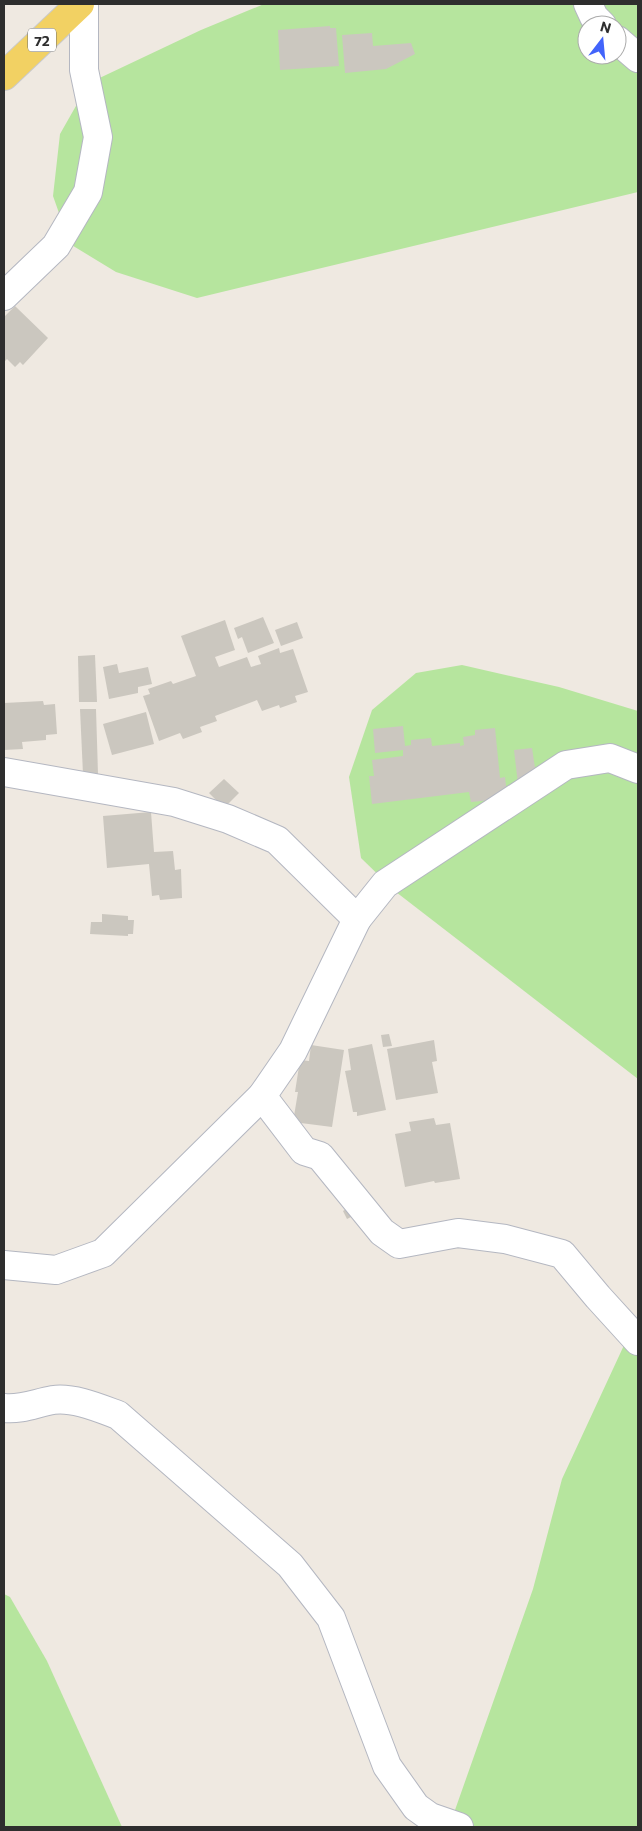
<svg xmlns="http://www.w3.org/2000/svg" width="642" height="1831" viewBox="0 0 642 1831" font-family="Commissioner,sans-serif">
  <rect width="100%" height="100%" fill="#efe9e1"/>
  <g fill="#b6e59e" fill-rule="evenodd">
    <path d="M264,4H638V192L197,298L116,272L70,244L53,196L60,134L89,83L201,30ZM587,25H617V55H587Z"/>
    <polygon points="462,665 559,687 638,711 638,1079 396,892 361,858 349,777 372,710 416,673"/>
    <polygon points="638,1315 638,1827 449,1827 533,1589 562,1479"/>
    <polygon points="4,1594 10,1597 47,1661 122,1827 4,1827"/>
  </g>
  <g fill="#cbc7bf">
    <polygon points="330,26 330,28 336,28 339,66 280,70 278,30"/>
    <polygon points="372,33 373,46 411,43 415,54 386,69 345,73 342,35"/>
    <polygon points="15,306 48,338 23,365 20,362 15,367 7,359 4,362 4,315 5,316"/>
    <polygon points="263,617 274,643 248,653 242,637 238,639 234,628"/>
    <polygon points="225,620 235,650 215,657 219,667 247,657 251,667 261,664 258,656 279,648 280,653 293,649 308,692 295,696 297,702 280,708 279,705 262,711 257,700 215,716 217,721 200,727 202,732 183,739 180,733 159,741 143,696 150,694 148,689 171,681 173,684 196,676 181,636"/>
    <polygon points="297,622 303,638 281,646 275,630"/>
    <polygon points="95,655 97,702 79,702 78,656"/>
    <polygon points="117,664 119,673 148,667 152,684 138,687 138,693 109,699 103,667"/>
    <polygon points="43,701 44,705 55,704 57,734 46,735 46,740 22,742 23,749 4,750 4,703"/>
    <polygon points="80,709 96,709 98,774 83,774"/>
    <polygon points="146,712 154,744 112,755 103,724"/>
    <polygon points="403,726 405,746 411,745 411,740 431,738 432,746 460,743 460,746 464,745 463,737 475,735 475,730 495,728 500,778 505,777 507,794 503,799 471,802 469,792 372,804 369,776 374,776 372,760 403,756 403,750 375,753 373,729"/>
    <polygon points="532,748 537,781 518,784 514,750"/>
    <polygon points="224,779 239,793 224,808 209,793"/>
    <polygon points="151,812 154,852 173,851 175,870 181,869 182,898 160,900 159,895 152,896 149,864 107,868 103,816"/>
    <polygon points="102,914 128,916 128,920 134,920 133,934 128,934 128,936 90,934 91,922 102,922"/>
    <polygon points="389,1034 392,1046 383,1047 381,1035"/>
    <polygon points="434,1040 437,1061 432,1062 438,1093 396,1100 387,1049"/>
    <polygon points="372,1044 386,1110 357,1116 357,1112 353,1112 345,1071 351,1070 348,1049"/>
    <polygon points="311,1045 344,1050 332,1127 293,1122 298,1092 295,1092 300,1060 309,1061"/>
    <polygon points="434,1118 436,1125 450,1123 460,1179 435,1183 434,1181 405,1187 395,1134 411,1131 409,1122"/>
    <polygon points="349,1207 355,1215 347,1219 343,1211"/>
  </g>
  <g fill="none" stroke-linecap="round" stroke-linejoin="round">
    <defs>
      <g id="street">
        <polyline points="588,4 594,17 602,25"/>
        <polyline points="617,40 638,58"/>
        <polyline points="4,296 56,246 88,192 98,137 84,70 84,4"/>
        <polyline points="4,772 174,802 228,819 277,840 357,919 385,884 566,765 610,758 638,769"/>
        <polyline points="262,1096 304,1151 320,1156 382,1232 399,1244 458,1233 505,1239 562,1254 598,1297 638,1341"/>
        <polyline points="4,1265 56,1270 103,1253 262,1096 293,1051 357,919"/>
        <path d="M4,1408C21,1410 36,1403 53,1400C73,1397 99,1408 118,1415L290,1565L331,1618L387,1766L416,1807L430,1817L459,1827"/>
      </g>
      <polyline id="primary" points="4,76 80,4"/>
    </defs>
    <use href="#street" stroke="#b4b7c1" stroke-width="30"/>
    <use href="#primary" stroke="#c9c9c9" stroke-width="30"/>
    <use href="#street" stroke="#fff" stroke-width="28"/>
    <use href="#primary" stroke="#f2d163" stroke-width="28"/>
  </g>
  <g text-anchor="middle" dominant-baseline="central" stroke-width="4" stroke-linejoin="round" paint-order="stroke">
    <rect fill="#fff" stroke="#6d6d6d" stroke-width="1" x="28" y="28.5" width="28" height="23" rx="4"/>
    <g font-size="14" font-weight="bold" fill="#2e2e2e">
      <text x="42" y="40">72</text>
    </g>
  </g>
  <rect width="642" height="1831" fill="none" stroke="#2e2e2e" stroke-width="10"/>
  <g transform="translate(602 40) rotate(16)"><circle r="24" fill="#ffffff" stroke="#ababab"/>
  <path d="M0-4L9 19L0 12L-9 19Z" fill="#4264fb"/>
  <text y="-8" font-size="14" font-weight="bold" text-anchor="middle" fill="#2e2e2e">N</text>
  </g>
</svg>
